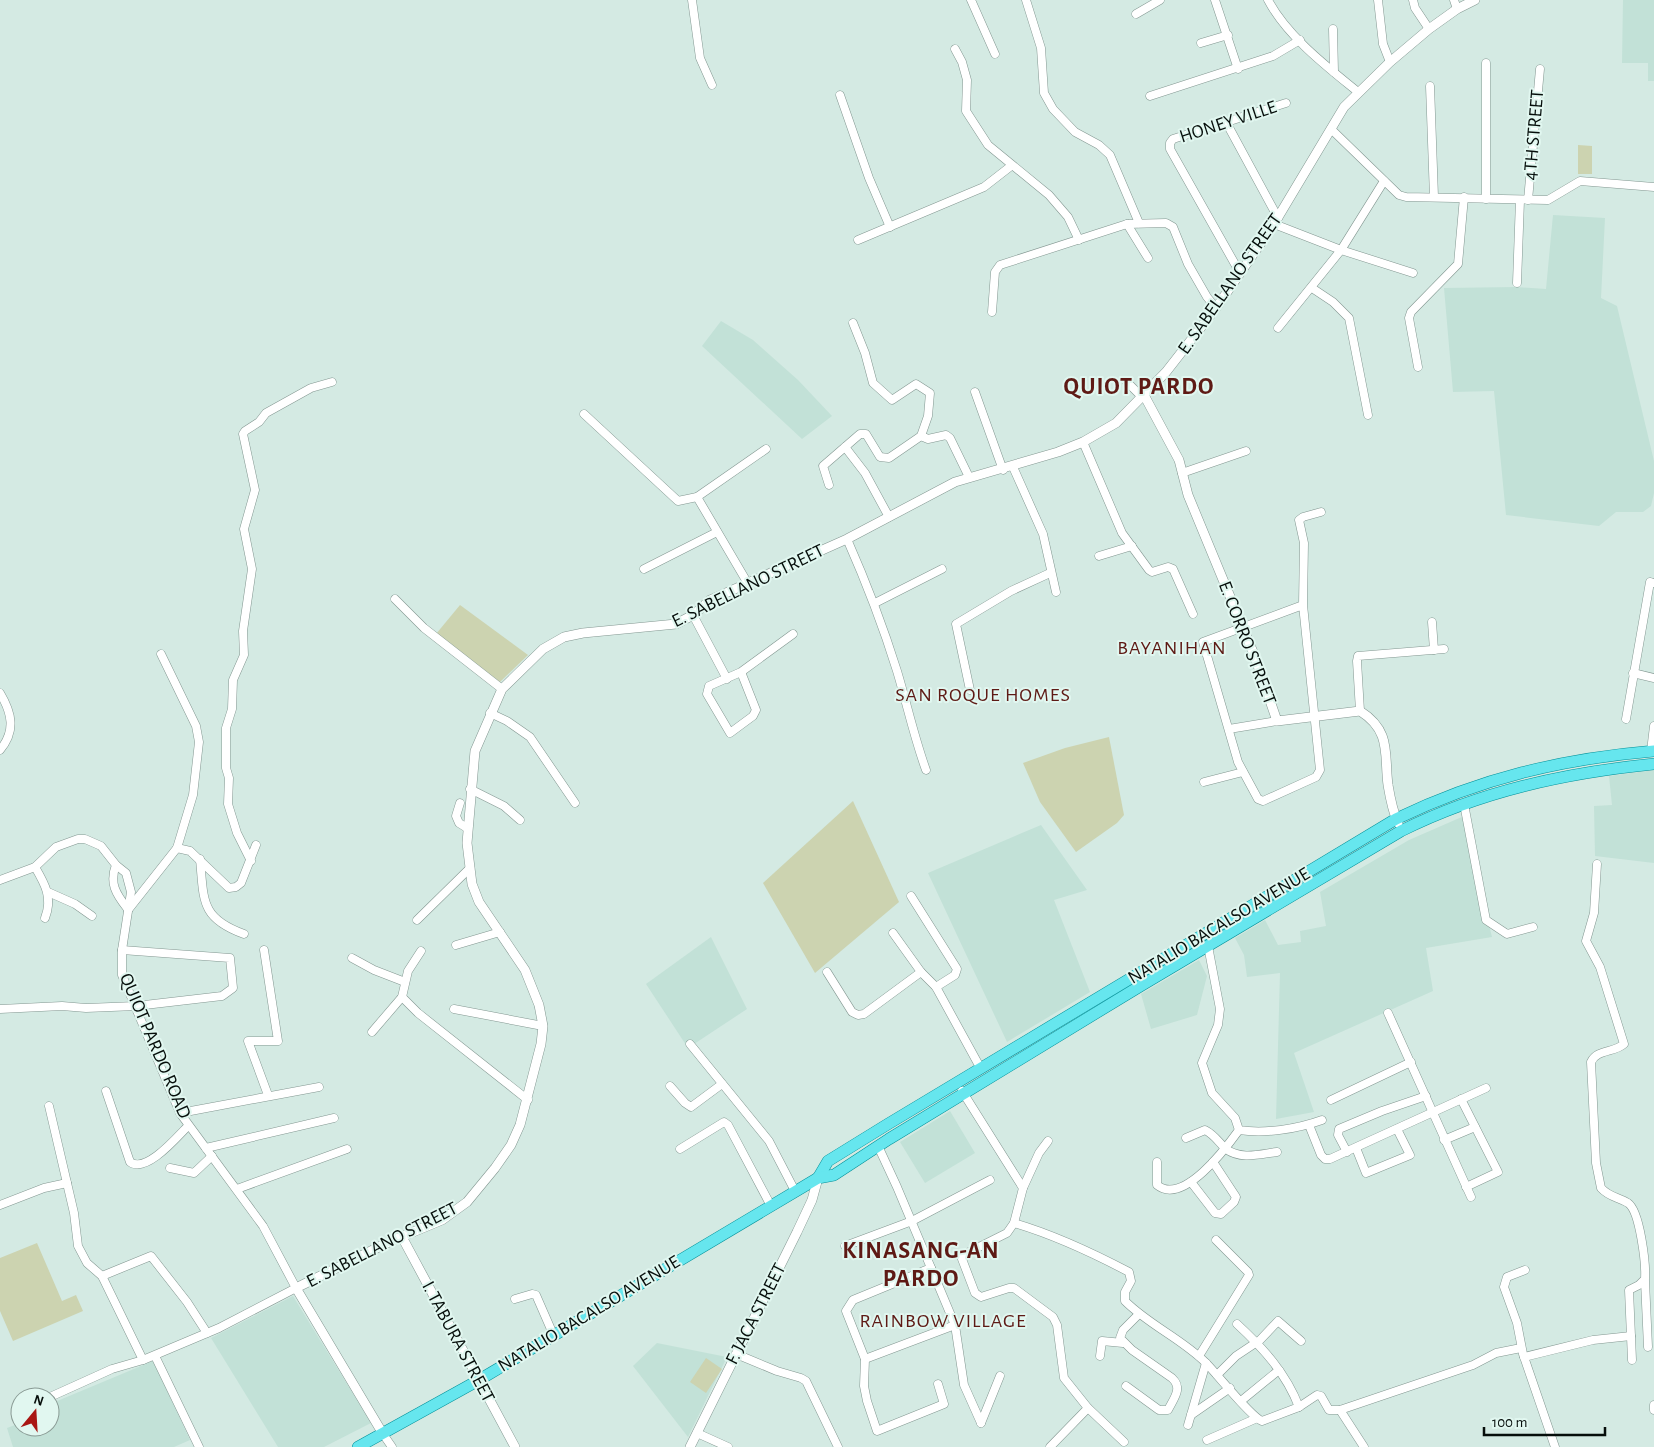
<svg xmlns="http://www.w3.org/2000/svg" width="1654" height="1447" viewBox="0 0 1654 1447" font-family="'Alegreya Sans',sans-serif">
  <rect width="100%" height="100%" fill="#d4eae3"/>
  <g fill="#c2e1d7">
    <polygon points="1623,0 1654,0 1654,81 1648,81 1648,63 1622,63"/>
    <polygon points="1553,215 1605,218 1601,298 1617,306 1654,461 1654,493 1651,506 1643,512 1616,512 1599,526 1506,515 1494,391 1453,392 1444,288 1516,287 1546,289"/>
    <polygon points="721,321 753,340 798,380 832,416 802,439 702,346"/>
    <polygon points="1654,770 1654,863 1595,856 1594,806 1612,805 1609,776"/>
    <polygon points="1464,816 1480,910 1483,921 1489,925 1492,937 1426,948 1433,991 1294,1053 1314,1112 1276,1119 1280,973 1247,977 1244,955 1235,938 1265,920 1278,945 1301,942 1300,931 1326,926 1320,892 1409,840"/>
    <polygon points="1041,825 1087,890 1054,900 1090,992 1007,1042 928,873"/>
    <polygon points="711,937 747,1009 688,1048 646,984"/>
    <polygon points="1199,960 1207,976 1197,1015 1151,1029 1141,994"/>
    <polygon points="950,1111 975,1153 925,1183 900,1142"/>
    <polygon points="293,1296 371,1423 324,1447 278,1447 211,1338"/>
    <polygon points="657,1343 727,1357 688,1437 633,1366"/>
    <polygon points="153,1361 190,1440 174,1447 13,1447 7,1428 20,1423 20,1427 50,1427 50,1404"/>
  </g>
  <g fill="#ccd3b0">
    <polygon points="1578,145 1592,146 1592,174 1578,174"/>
    <polygon points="460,605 528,655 500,682 436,634"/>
    <polygon points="1109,737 1124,815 1117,823 1076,852 1040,802 1023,763 1065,748"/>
    <polygon points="853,801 899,902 815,973 763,883"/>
    <polygon points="37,1243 62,1301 76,1295 83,1311 13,1341 0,1311 0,1258"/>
    <polygon points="706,1358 722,1369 706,1393 690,1382"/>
  </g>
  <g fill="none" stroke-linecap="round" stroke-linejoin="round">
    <defs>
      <g id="minor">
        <polyline points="692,0 700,58 712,85"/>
        <polyline points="971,0 995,54"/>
        <polyline points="1026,0 1041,48 1044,93 1053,109 1075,132 1099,145 1110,155 1139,223"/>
        <polyline points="1215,0 1238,69"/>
        <path d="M1268,0C1287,36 1326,66 1358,92"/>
        <polyline points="1378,0 1383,44 1390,62"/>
        <polyline points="1413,0 1415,8 1429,29"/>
        <polyline points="1454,0 1457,9"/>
        <polyline points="1136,14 1160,0"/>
        <polyline points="1333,29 1334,72"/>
        <polyline points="1201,43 1228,35"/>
        <polyline points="955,49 962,62 967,80 966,111 988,145 1049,195 1068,217 1079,240"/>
        <polyline points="1430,86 1434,197"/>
        <polyline points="840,95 869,178 890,227"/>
        <polyline points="1150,96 1273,56 1300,40"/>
        <polyline points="1226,122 1278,218"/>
        <polyline points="1331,129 1399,195 1406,197 1548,200 1580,181 1654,187"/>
        <polyline points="1486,199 1486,63"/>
        <polyline points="1528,200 1540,69"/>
        <polyline points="1127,224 1148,258"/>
        <polyline points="1274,224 1341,250 1413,273"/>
        <polyline points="858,240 984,187 1011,166"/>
        <polyline points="1240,273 1170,149 1170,143 1173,139 1286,103"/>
        <polyline points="1517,283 1520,200"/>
        <polyline points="1312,288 1333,302 1349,318 1368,415"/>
        <polyline points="992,312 995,272 1000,265 1127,224 1166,223 1173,227 1188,264 1207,297 1216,308"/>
        <polyline points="1278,328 1341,250 1384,181"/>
        <polyline points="1418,367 1409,318 1411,312 1458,264 1464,197"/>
        <polyline points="1126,381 1142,397"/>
        <polyline points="975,392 1003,470"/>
        <polyline points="584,414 678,501 697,497 766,449"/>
        <polyline points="921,436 928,439 946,435 950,438 969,477"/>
        <polyline points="1083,442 1122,533 1149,570 1152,572 1168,567 1173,569 1193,614"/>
        <polyline points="845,447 865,473 889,517"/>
        <polyline points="1013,467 1043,534 1056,592"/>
        <polyline points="1182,473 1246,451"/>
        <polyline points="829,485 823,466 860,434 866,434 880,457 889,458 921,436 928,416 930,393 916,384 892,400 873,383 865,353 853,323"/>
        <polyline points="697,497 747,582"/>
        <path d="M847,539C866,582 883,626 897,671C907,704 914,737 926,770"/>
        <polyline points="1099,556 1132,546"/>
        <polyline points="644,569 717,532"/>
        <polyline points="395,599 424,628 502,689"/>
        <polyline points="875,603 942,569"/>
        <polyline points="1303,605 1203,642 1238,762 1258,799 1263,801 1316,777 1320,770 1303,605 1304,543 1299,520 1303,517 1321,512"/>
        <polyline points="693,615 727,679"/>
        <polyline points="1432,622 1434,650"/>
        <polyline points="741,672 756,710 753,716 730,733 707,694 709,686 741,672 793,634"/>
        <polyline points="1633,673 1654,678"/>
        <polyline points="970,690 956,624 1011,591 1050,573"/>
        <path d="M0,693C12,713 16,731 0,750"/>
        <polyline points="1360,711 1357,661 1358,656 1444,649"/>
        <polyline points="490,713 507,721 530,737 575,803"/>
        <polyline points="1626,719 1650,582 1654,583"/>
        <polyline points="1229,729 1277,721"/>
        <polyline points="1651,751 1654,726"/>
        <polyline points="1204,782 1243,772"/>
        <polyline points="470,789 504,806 520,820"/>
        <polyline points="460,803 456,816 459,823 467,828"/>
        <polyline points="1464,804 1486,920 1507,934 1533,927"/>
        <polyline points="177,848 190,851 229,888 236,887 241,883 256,845"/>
        <path d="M200,859C204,900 200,918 244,934"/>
        <polyline points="251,861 237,833 228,804 229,778 226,768 226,728 232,709 233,680 244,655 243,631 252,569 244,529 255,490 243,434 245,431 259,422 266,413 311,388 332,382"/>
        <path d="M1597,864L1594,913L1586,941L1600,967L1624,1044C1614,1053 1597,1049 1591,1062L1596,1163L1601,1188C1609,1197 1618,1197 1628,1203C1640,1211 1646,1264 1645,1279L1639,1285L1629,1290L1632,1360"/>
        <path d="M35,867C45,884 53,898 45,918"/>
        <path d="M0,880L35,867L56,847L78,839H85L101,846L116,865C109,883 116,894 127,908"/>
        <polyline points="48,892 75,904 92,916"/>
        <polyline points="911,896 957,969 955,975 936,987"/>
        <polyline points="128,910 177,848 193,795 199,742 196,726 161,654"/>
        <polyline points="417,920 470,868"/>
        <polyline points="893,933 921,972 936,987 981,1069"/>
        <polyline points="456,945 500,932"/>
        <path d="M1208,946L1220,1009L1218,1025L1202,1063L1212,1093L1235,1118L1239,1130C1265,1134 1297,1129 1322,1120"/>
        <polyline points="264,950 278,1041 248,1041 268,1095"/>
        <polyline points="352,958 374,970 405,982"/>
        <polyline points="827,972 852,1012 858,1015 864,1014 921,972"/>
        <polyline points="402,997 418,1013 528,1100"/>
        <polyline points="0,1009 62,1006 86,1008 136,1006 222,996 233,988 230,958 122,950"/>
        <polyline points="454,1009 543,1026"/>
        <polyline points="1388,1013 1471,1197"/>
        <polyline points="372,1032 402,997 408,971 421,951"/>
        <polyline points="690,1044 769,1141 795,1191"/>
        <polyline points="670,1086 685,1103 691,1107 722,1084"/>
        <path d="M106,1091L130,1162C146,1174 177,1137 188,1126"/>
        <polyline points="962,1091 1023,1188 1014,1223 1007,1233 963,1255 962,1259 975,1293 981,1297 1009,1288 1014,1288 1053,1317 1057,1325 1064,1378 1088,1408 1124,1442"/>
        <polyline points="1461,1099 1498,1172 1466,1187"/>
        <polyline points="1331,1100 1411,1062"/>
        <polyline points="49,1106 74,1213 78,1246 87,1263 102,1276 143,1360"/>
        <polyline points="180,1113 319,1087"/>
        <polyline points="1309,1125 1321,1155 1325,1159 1330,1159 1486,1088"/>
        <path d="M1186,1138L1205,1130C1215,1135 1219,1143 1226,1149C1241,1160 1260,1154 1277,1152"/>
        <polyline points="1444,1140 1475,1127"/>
        <polyline points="878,1146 897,1187 955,1325 964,1385 981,1423"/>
        <polyline points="206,1148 334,1118"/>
        <polyline points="1356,1148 1366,1173 1410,1155 1397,1129"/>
        <polyline points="680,1149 724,1122 728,1125 771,1206"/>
        <polyline points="1347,1152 1338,1135 1339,1129 1382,1111 1426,1096"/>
        <path d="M1157,1162V1185C1183,1206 1226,1148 1239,1130"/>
        <polyline points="170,1168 194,1173 212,1156"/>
        <polyline points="1191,1182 1215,1213 1221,1214 1234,1202 1236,1197 1213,1162"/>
        <polyline points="1023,1188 1039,1153 1048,1141"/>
        <polyline points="237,1189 347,1149"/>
        <polyline points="0,1205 44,1188 67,1183"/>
        <path d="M1014,1223C1055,1235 1091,1252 1129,1272L1131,1281L1125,1292V1301C1149,1325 1182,1339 1206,1363C1217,1374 1251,1417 1262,1421L1299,1407L1317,1395L1321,1396L1329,1410H1340L1473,1365L1496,1353L1521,1348"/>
        <polyline points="845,1246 912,1221 990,1180"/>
        <polyline points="931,1268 853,1300 846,1311 865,1359 864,1386 867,1401 877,1431 944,1404 938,1384"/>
        <polyline points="1525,1270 1507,1277 1504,1287 1517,1323 1523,1354 1555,1447"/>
        <polyline points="102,1276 151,1256 187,1302 207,1333"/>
        <polyline points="1645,1281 1648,1347"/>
        <polyline points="515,1299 532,1294 536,1295 553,1334"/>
        <path d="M1237,1324C1263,1348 1286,1373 1299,1407"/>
        <polyline points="736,1354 777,1371 801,1378 806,1381 838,1447"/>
        <polyline points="155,1356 199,1447"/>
        <polyline points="1100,1356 1102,1341 1123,1343"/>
        <polyline points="1199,1356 1249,1275 1248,1272 1216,1240"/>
        <polyline points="1524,1357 1593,1340 1631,1336"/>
        <polyline points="865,1359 955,1325"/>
        <polyline points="1217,1375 1236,1356 1260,1340 1278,1321 1301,1341"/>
        <path d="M1126,1386L1159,1410H1168C1174,1398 1183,1388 1172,1378L1132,1350L1120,1338L1123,1330L1139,1314"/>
        <polyline points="50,1397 112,1369 143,1360 219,1328 296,1288 263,1226 180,1113 122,975 122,950 131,892 126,873 116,865"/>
        <polyline points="1241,1401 1279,1370"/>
        <polyline points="1654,1405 1654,1410"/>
        <polyline points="1340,1410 1364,1447"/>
        <polyline points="1191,1415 1230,1388"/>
        <polyline points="981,1423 1000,1376"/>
        <polyline points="1188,1425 1206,1363"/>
        <polyline points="697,1433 728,1447"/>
        <polyline points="383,1434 392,1447"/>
        <polyline points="1207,1440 1255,1419"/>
        <polyline points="1050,1447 1088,1408"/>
      </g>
      <g id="tertiary">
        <path d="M1144,395L1179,460L1188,495L1255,657L1277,721L1360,711C1392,731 1384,755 1388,785C1390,797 1393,812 1398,823"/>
        <polyline points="402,1237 515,1447"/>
        <polyline points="383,1434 296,1288 389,1242 442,1220 467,1202 495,1168 511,1145 520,1125 541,1044 543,1026 539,1005 525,970 479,902 472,884 467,843 475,751 502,689 543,649 564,637 583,633 676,624 693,615 710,600 847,539 955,482 1058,452 1083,442 1116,423 1166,372 1216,308 1274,224 1344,107 1390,62 1429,29 1457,9 1475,0"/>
        <polyline points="690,1447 797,1232 812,1200 818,1178"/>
      </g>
      <g id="primary">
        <path d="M818,1178L828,1161L888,1124L1396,819C1481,778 1561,759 1654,751"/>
        <path d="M358,1447L479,1380L818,1178L834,1175L889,1139L1142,985L1401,831C1481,791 1565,773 1654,764"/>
      </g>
    </defs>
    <use href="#minor" stroke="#839791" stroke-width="9"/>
    <use href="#tertiary" stroke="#839791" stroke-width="10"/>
    <use href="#primary" stroke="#028f97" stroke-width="12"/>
    <use href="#minor" stroke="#fff" stroke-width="8"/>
    <use href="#tertiary" stroke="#fff" stroke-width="9"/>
    <use href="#primary" stroke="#66e6ee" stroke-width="11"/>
  </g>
  <g text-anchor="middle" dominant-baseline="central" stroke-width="4" stroke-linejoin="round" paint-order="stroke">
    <g font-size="19" fill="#060e0b" stroke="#e1f7f0">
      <text transform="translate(1228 122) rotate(-18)">HONEY VILLE</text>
      <text transform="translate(1534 135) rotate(-85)">4TH STREET</text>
      <text transform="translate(1230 284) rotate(-55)">E. SABELLANO STREET</text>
      <text transform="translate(748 586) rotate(-26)">E. SABELLANO STREET</text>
      <text transform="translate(1247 643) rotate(69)">E. CORRO STREET</text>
      <text transform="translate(1219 926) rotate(-31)">NATALIO BACALSO AVENUE</text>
      <text transform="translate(155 1046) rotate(67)">QUIOT PARDO ROAD</text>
      <text transform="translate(382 1245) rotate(-27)">E. SABELLANO STREET</text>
      <text transform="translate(589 1314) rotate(-31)">NATALIO BACALSO AVENUE</text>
      <text transform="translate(756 1314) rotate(-63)">F. JACA STREET</text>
      <text transform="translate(458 1342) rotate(62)">I. TABURA STREET</text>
    </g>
    <g font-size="20" letter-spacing="1" fill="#5e1a15" stroke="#e1f7f0">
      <text x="1172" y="648">BAYANIHAN</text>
      <text x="983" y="695">SAN ROQUE HOMES</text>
      <text x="943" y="1321">RAINBOW VILLAGE</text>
    </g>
    <g font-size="24" font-weight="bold" letter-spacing="1" fill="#5e1a15" stroke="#e1f7f0">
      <text x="1139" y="387">QUIOT PARDO</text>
      <text x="921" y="1251">KINASANG-AN<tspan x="921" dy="28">PARDO</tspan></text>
    </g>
  </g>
  <g transform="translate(35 1412) rotate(18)"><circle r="24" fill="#e1f7f0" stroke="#899a94"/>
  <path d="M0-4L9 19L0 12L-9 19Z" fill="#a91613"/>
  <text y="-8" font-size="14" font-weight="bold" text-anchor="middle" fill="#060e0b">N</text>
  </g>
  <path d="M1484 1427v8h121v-8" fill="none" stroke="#060e0b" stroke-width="2.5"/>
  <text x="1492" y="1427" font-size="15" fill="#060e0b" stroke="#e1f7f0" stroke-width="4" paint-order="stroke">100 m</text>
</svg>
